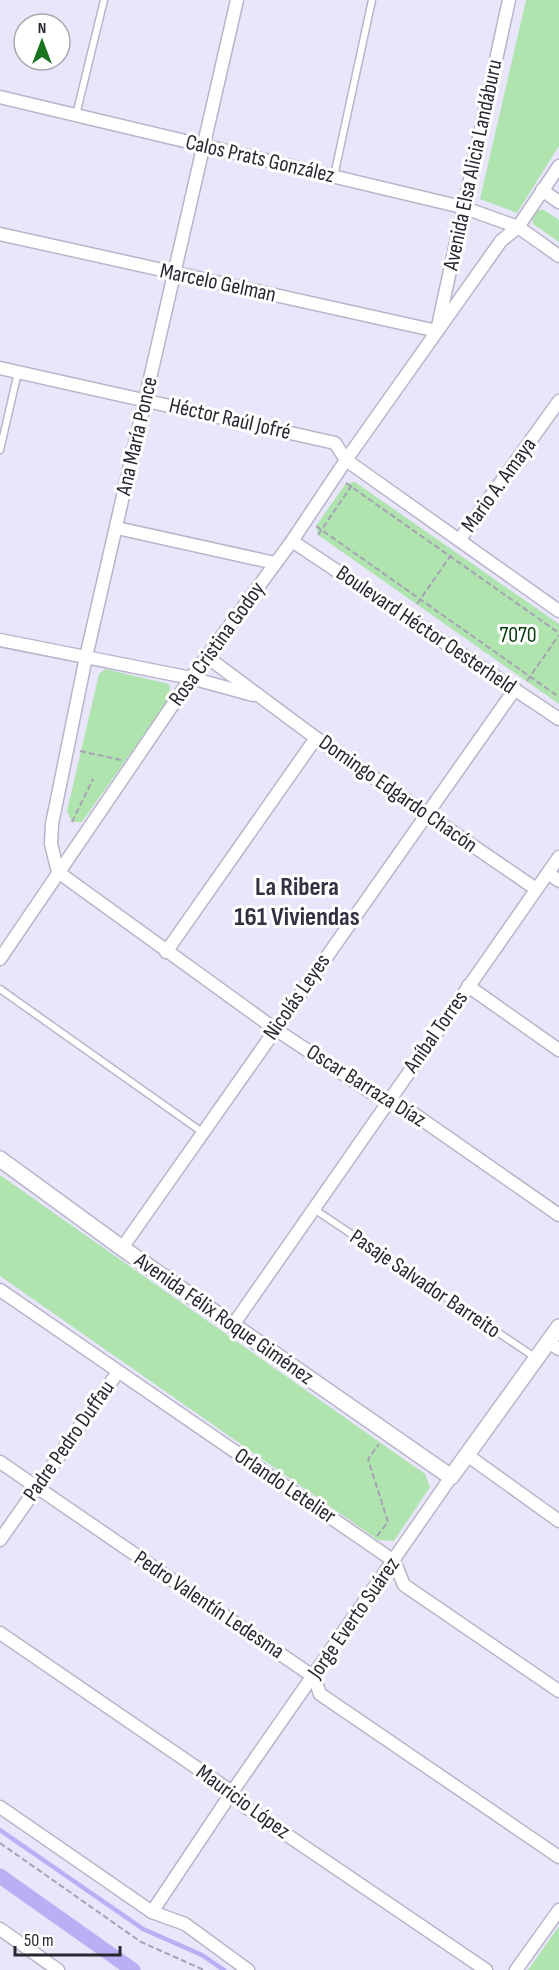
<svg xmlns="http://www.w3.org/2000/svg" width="559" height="1970" viewBox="0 0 559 1970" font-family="'Sofia Sans Condensed',sans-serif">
  <rect width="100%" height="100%" fill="#e9e6fc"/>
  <g fill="#b0e4ae">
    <polygon points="526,0 559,0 559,146 517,213 480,199"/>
    <polygon points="536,210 544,210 559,220 559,242 533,224 532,218"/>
    <polygon points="355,482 559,624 559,704 318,535 316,526 346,483"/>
    <polygon points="105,669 169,684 171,696 82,822 72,822 67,811 99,674"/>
    <polygon points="0,1175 425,1474 430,1487 394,1541 378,1540 0,1276"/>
    <polygon points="559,1926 559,1970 528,1970"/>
  </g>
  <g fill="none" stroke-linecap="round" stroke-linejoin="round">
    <polyline stroke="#bbaef4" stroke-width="4.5" points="0,1830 143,1929 202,1955 224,1970"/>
    <polyline stroke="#bbaef4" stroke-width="15" points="0,1876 133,1970"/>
    <defs>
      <g id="service">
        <polyline points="76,115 104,0"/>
        <polyline points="334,176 372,0"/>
        <polyline points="0,450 18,372"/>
        <polyline points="0,989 202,1132"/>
        <polyline points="314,1209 536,1358"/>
      </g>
      <g id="minor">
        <polyline points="237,0 86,657 52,824 51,844 58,872 275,1029 372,1093 404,1107 559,1215"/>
        <polyline points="0,97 462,207 518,227 559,256"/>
        <polyline points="542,190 559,202"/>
        <polyline points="0,234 437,331"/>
        <polyline points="438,326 509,0"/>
        <polyline points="0,368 335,443 346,460 559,611"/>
        <polyline points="117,528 275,563"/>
        <polyline points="460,539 559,401"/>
        <polyline points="292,541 559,719"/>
        <polyline points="0,640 191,678 253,695"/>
        <polyline points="207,657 316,738 536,889"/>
        <polyline points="548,873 559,881"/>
        <polyline points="166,952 316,738"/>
        <polyline points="0,959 191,678 292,541 346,460 501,241 518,227 559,166"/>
        <polyline points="468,986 559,1050"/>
        <polyline points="122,1248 515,689"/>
        <polyline points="0,1290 394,1561 404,1585 559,1691"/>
        <polyline points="233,1325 559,857"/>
        <polyline points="548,1342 559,1349"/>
        <polyline points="467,1455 559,1521"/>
        <polyline points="0,1462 314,1677 320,1694 559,1857"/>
        <polyline points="0,1540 118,1372"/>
        <polyline points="0,1633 232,1792 243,1805 486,1970"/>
        <polyline points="0,1807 152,1912 185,1924 248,1970"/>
        <polyline points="152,1912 232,1792 451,1477"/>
        <polyline points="0,1929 58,1970"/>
        <polyline points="516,1970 559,1910"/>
      </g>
      <polyline id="tertiary" points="0,1159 122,1248 451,1477 559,1327"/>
    </defs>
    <use href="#service" stroke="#b8b5ca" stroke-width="9"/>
    <use href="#minor" stroke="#b8b5ca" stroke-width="15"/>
    <use href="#tertiary" stroke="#b8b5ca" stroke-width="18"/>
    <g stroke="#a5a2b3" stroke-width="2" stroke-dasharray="6 3" stroke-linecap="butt">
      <polyline points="346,483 559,633"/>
      <polyline points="316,526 559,697"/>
      <polyline points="318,535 352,485"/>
      <polyline points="417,604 451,555"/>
      <polyline points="527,681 559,635"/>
      <polyline points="80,751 121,760"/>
      <polyline points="72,822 93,779"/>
      <polyline points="377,1536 388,1522 368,1459 379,1444"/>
      <polyline points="0,1843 141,1942 204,1970"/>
    </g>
    <use href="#service" stroke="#fff" stroke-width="6"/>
    <use href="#minor" stroke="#fff" stroke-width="12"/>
    <use href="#tertiary" stroke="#fff" stroke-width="15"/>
  </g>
  <g text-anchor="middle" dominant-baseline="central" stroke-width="6" stroke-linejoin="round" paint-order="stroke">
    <g font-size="22" fill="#292830" stroke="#fff">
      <text transform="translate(260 159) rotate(13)">Calos Prats González</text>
      <text transform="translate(473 165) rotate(-78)">Avenida Elsa Alicia Landáburu</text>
      <text transform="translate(218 283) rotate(12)">Marcelo Gelman</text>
      <text transform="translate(230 419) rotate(13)">Héctor Raúl Jofré</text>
      <text transform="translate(137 436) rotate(-77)">Ana María Ponce</text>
      <text transform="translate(499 485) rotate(-54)">Mario A. Amaya</text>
      <text transform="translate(426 630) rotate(34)">Boulevard Héctor Oesterheld</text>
      <text transform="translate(217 644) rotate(-54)">Rosa Cristina Godoy</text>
      <text transform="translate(398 794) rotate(35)">Domingo Edgardo Chacón</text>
      <text transform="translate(297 997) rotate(-55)">Nicolás Leyes</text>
      <text transform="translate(436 1032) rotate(-55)">Aníbal Torres</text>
      <text transform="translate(366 1086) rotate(32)">Oscar Barraza Díaz</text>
      <text transform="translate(425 1284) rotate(34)">Pasaje Salvador Barreito</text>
      <text transform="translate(224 1319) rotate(35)">Avenida Félix Roque Giménez</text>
      <text transform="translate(69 1441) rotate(-55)">Padre Pedro Duffau</text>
      <text transform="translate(285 1486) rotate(34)">Orlando Letelier</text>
      <text transform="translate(209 1605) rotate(34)">Pedro Valentín Ledesma</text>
      <text transform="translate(354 1618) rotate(-55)">Jorge Everto Suárez</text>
      <text transform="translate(243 1802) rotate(36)">Mauricio López</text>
    </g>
    <g font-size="22" fill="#093d0e" stroke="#fff">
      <text x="518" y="635">7070</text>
    </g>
    <g font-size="26" font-weight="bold" fill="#343142" stroke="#fff">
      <text x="297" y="887">La Ribera<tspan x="297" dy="30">161 Viviendas</tspan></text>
    </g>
  </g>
  <g transform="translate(42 42)"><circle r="28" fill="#ffffff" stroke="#a9a9ac" stroke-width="1.5"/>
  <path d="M0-4.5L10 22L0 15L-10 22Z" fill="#187421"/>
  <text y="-9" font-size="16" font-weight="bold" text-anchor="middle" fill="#292830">N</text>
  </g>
  <path d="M15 1946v9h105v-9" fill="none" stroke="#292830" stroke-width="3"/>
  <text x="24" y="1946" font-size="18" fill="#292830" stroke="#ffffff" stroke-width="4.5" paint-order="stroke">50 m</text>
</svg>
